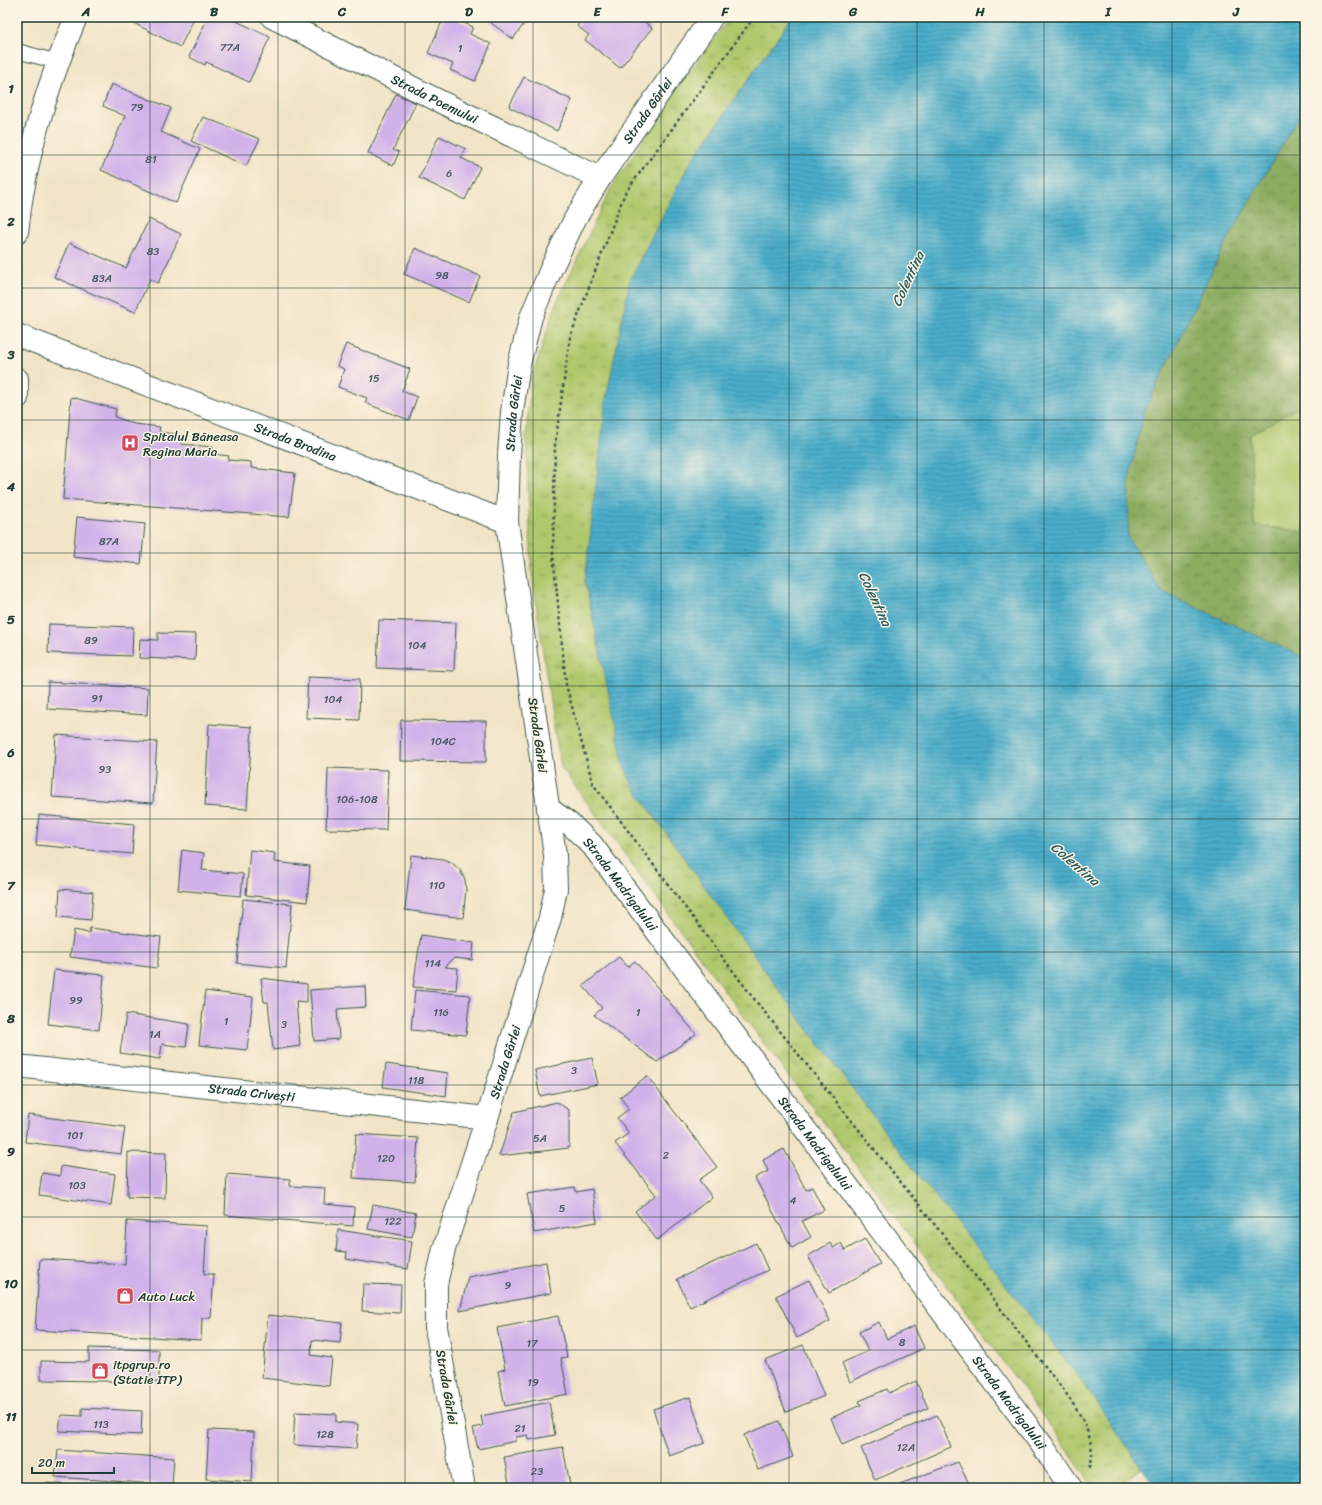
<svg xmlns="http://www.w3.org/2000/svg" width="1322" height="1505" viewBox="0 0 1322 1505" font-family="Sriracha,sans-serif">
  <defs>
    <pattern id="forest-crowns" width="20" height="18" patternUnits="userSpaceOnUse"><rect width="20" height="18" fill="#8cac60"/><path d="M2 6a3 3 0 1 1 6 0M12 15a3 3 0 1 1 6 0" fill="none" stroke="#728d50"/></pattern>
    <pattern id="park-tufts" width="24" height="20" patternUnits="userSpaceOnUse"><rect width="24" height="20" fill="#b0c86d"/><path d="M3 7l-1-3M5 7V3M7 7l1-3M15 17l-1-3M17 17v-4M19 17l1-3" fill="none" stroke="#8fa45a"/></pattern>
    <pattern id="water-rules" width="6" height="5" patternUnits="userSpaceOnUse"><rect width="6" height="5" fill="#4badca"/><path d="M0 2.5h6" fill="none" stroke="#3e8ea5"/></pattern>
  </defs>
  <rect width="100%" height="100%" fill="#fcf5e5"/>
  <filter id="ink" filterUnits="userSpaceOnUse"><feTurbulence type="fractalNoise" baseFrequency=".025" numOctaves="2"/><feDisplacementMap in="SourceGraphic" scale="8" xChannelSelector="R" yChannelSelector="G"/><feConvolveMatrix kernelMatrix="1 2 1 2 8 2 1 2 1" color-interpolation-filters="sRGB"/></filter>
  <filter id="wash" filterUnits="userSpaceOnUse"><feTurbulence type="fractalNoise" baseFrequency=".012" numOctaves="4" result="noise"/><feDisplacementMap in="SourceGraphic" scale="16" xChannelSelector="R" yChannelSelector="G"/><feGaussianBlur stdDeviation="0.9" result="paint"/><feColorMatrix in="noise" values="0 0 0 0 0 0 0 0 0 0 0 0 0 0 0 0 0 1.4 0 .05"/><feComposite in="paint" operator="in"/></filter>
  <g filter="url(#wash)">
    <rect width="100%" height="100%" fill="#f1e4c6"/>
    <polygon fill="#b0c86d" stroke="#688250" points="1297,408 1305,410 1305,532 1254,526 1250,434"/>
    <polygon fill="url(#forest-crowns)" stroke="#56744a" points="1305,105 1305,332 1298,344 1305,348 1305,410 1297,408 1250,435 1254,525 1305,532 1305,658 1161,591 1128,538 1129,479 1144,412 1224,246"/>
    <path fill="url(#park-tufts)" stroke="#688250" d="M730,17H792L688,166L630,280L606,400L585,581L624,766L634,788L794,1011L909,1163L1081,1380L1142,1468L1113,1488H1094C985,1332 867,1181 753,1029C688,942 625,854 561,767L554,728L532,576L526,438L531,379L556,304L610,190L682,82Z"/>
    <polygon fill="url(#water-rules)" stroke="#35757f" points="792,17 1305,17 1305,105 1224,246 1144,412 1129,479 1128,538 1161,591 1305,658 1305,1488 1156,1488 1081,1380 909,1163 794,1011 634,788 624,766 585,581 606,400 630,280 688,166"/>
    <g id="blocks">
      <g fill="#d0b1ea">
        <polygon points="125,17 195,17 180,47 124,18"/>
        <polygon points="208,17 230,17 230,18 270,37 249,82 206,62 205,65 189,57"/>
        <polygon points="444,17 451,17 473,27 470,34 491,44 475,81 450,70 453,64 428,53"/>
        <polygon points="483,17 529,17 513,39"/>
        <polygon points="584,17 639,17 652,28 620,68 585,40 589,35 577,26"/>
        <polygon points="524,77 572,100 557,131 509,107"/>
        <polygon points="111,84 171,108 161,132 200,149 176,203 101,170 125,116 103,106"/>
        <polygon points="396,94 416,103 393,150 399,152 393,166 368,153"/>
        <polygon points="203,117 260,139 246,166 191,141"/>
        <polygon points="439,136 466,149 461,158 480,167 465,200 419,178"/>
        <polygon points="149,219 181,234 158,283 150,279 135,312 54,277 69,243 126,268"/>
        <polygon points="415,248 480,276 469,302 404,274"/>
        <polygon points="346,344 410,369 402,391 417,397 409,420 365,403 367,398 338,387 344,369 337,366"/>
        <polygon points="71,397 116,409 115,417 134,424 160,427 159,432 182,435 181,444 213,447 213,454 229,456 228,460 251,462 251,468 295,473 289,517 63,499"/>
        <polygon points="77,517 145,524 141,564 73,557"/>
        <polygon points="379,620 456,623 454,671 377,668"/>
        <polygon points="49,624 133,627 132,656 48,653"/>
        <polygon points="158,633 196,634 195,660 139,658 140,639 158,640"/>
        <polygon points="308,677 360,679 359,720 306,718"/>
        <polygon points="48,682 148,688 147,715 47,709"/>
        <polygon points="401,720 486,721 486,762 400,761"/>
        <polygon points="209,724 252,727 247,809 205,806"/>
        <polygon points="56,735 157,742 153,803 52,797"/>
        <polygon points="328,768 388,770 386,830 326,829"/>
        <polygon points="39,815 134,824 132,854 36,845"/>
        <polygon points="182,850 204,853 202,870 243,874 241,896 178,890"/>
        <polygon points="250,850 275,853 274,862 310,866 307,902 246,895"/>
        <polygon points="411,855 443,859 451,862 460,870 465,880 466,890 463,918 405,910"/>
        <polygon points="60,889 93,892 91,920 58,917"/>
        <polygon points="243,899 292,904 286,968 237,963"/>
        <polygon points="90,928 161,937 157,968 70,957 74,930 89,933"/>
        <polygon points="421,935 474,943 472,960 454,958 445,967 458,968 456,990 413,987"/>
        <polygon points="619,957 628,967 635,961 696,1034 657,1062 594,1015 602,1008 583,986"/>
        <polygon points="54,970 104,975 99,1030 48,1024"/>
        <polygon points="261,978 307,984 307,1002 296,1001 300,1046 273,1050 268,1002 264,1002"/>
        <polygon points="365,986 366,1007 337,1009 339,1039 314,1041 310,990"/>
        <polygon points="415,990 470,995 466,1035 411,1030"/>
        <polygon points="205,991 253,997 247,1050 199,1045"/>
        <polygon points="126,1014 189,1024 186,1047 162,1044 160,1059 120,1053"/>
        <polygon points="592,1058 598,1084 540,1096 535,1070"/>
        <polygon points="386,1064 448,1073 446,1096 383,1087"/>
        <polygon points="647,1076 717,1167 699,1180 712,1197 657,1240 635,1211 656,1195 615,1143 629,1133 617,1118 629,1109 620,1097"/>
        <polygon points="557,1102 569,1110 569,1148 499,1156 514,1112"/>
        <polygon points="28,1115 125,1127 121,1154 25,1142"/>
        <polygon points="356,1134 418,1138 415,1182 353,1178"/>
        <polygon points="784,1149 806,1190 812,1187 824,1210 802,1221 811,1237 792,1248 755,1178 768,1171 763,1160"/>
        <polygon points="128,1152 166,1153 165,1198 127,1197"/>
        <polygon points="61,1166 115,1174 111,1205 39,1195 42,1173 60,1176"/>
        <polygon points="227,1174 290,1179 290,1186 325,1188 324,1204 354,1207 353,1226 225,1215"/>
        <polygon points="575,1187 576,1192 592,1189 597,1222 534,1233 527,1194"/>
        <polygon points="373,1205 416,1213 412,1237 368,1229"/>
        <polygon points="127,1221 207,1226 204,1274 214,1274 211,1318 202,1318 201,1340 35,1330 40,1259 125,1264"/>
        <polygon points="338,1230 412,1241 408,1269 346,1259 347,1252 336,1251"/>
        <polygon points="865,1239 880,1264 829,1293 808,1256 830,1243 833,1248 841,1243 845,1250"/>
        <polygon points="756,1243 768,1270 690,1307 677,1279"/>
        <polygon points="546,1262 551,1293 460,1311 468,1277"/>
        <polygon points="809,1280 830,1321 797,1338 776,1296"/>
        <polygon points="363,1284 401,1285 400,1313 362,1311"/>
        <polygon points="268,1315 342,1323 340,1343 312,1340 311,1355 332,1358 329,1386 262,1378"/>
        <polygon points="558,1316 567,1357 561,1358 568,1394 505,1406 498,1371 505,1369 497,1328"/>
        <polygon points="879,1322 887,1339 914,1326 924,1348 850,1382 842,1363 868,1351 859,1332"/>
        <polygon points="803,1345 824,1396 786,1412 765,1360"/>
        <polygon points="89,1348 159,1350 159,1382 41,1380 41,1361 89,1362"/>
        <polygon points="916,1381 928,1408 842,1445 831,1418 861,1405 859,1401 887,1389 889,1393"/>
        <polygon points="690,1397 705,1443 669,1456 653,1409"/>
        <polygon points="549,1402 555,1435 529,1440 528,1435 516,1437 516,1441 478,1449 473,1428 483,1426 481,1416"/>
        <polygon points="82,1408 142,1411 141,1435 59,1431 61,1415 82,1416"/>
        <polygon points="295,1412 336,1414 336,1422 358,1424 356,1449 293,1445"/>
        <polygon points="937,1415 951,1447 875,1480 861,1448"/>
        <polygon points="779,1421 793,1457 758,1470 744,1435"/>
        <polygon points="209,1430 254,1432 252,1482 206,1479"/>
        <polygon points="563,1447 570,1485 551,1488 510,1488 504,1457"/>
        <polygon points="58,1450 174,1458 172,1485 55,1477"/>
        <polygon points="958,1462 971,1488 900,1488 900,1484"/>
        <polygon points="46,1483 91,1487 91,1488 45,1488"/>
      </g>
    </g>
  </g>
  <g filter="url(#ink)">
    <use href="#blocks" fill-opacity="0" stroke="#3e564a" stroke-width="1"/>
    <g fill="none" stroke-linecap="round" stroke-linejoin="round">
      <defs>
        <polyline id="lane" points="17,51 58,62"/>
        <g id="street">
          <path id="s1" d="M272,17L445,104L600,178"/>
          <path d="M17,232C19,218 20,204 23,190C33,130 53,72 76,17"/>
          <path id="s2" d="M17,335L507,522"/>
          <polyline points="17,379 17,398"/>
          <path id="s3" d="M548,808L571,825L592,845L1042,1445L1071,1488"/>
          <path id="s4" d="M17,1066L487,1118"/>
          <path id="s5" d="M464,1488L436,1327V1284L444,1249L487,1118L550,918L556,889L555,855L507,522L509,455L512,412L519,364L531,317L551,269L575,219L600,178L712,17"/>
        </g>
      </defs>
      <use href="#lane" stroke="#3e564a" stroke-width="16"/>
      <use href="#street" stroke="#3e564a" stroke-width="24"/>
      <path stroke="#3e564a" stroke-width="2.5" stroke-dasharray="3 3" stroke-linecap="butt" d="M754,17L625,193L570,337L555,445L553,554L566,685L593,784L751,995L959,1255L1065,1392C1080,1414 1099,1442 1089,1470"/>
      <use href="#lane" stroke="#fff" stroke-width="14"/>
      <use href="#street" stroke="#fff" stroke-width="22"/>
    </g>
  </g>
  <path fill="none" stroke="#1f3d34" stroke-width="1" stroke-opacity="0.55" d="M150,17V1488M278,17V1488M405,17V1488M533,17V1488M661,17V1488M789,17V1488M917,17V1488M1044,17V1488M1172,17V1488M17,155H1305M17,288H1305M17,420H1305M17,553H1305M17,686H1305M17,819H1305M17,952H1305M17,1085H1305M17,1217H1305M17,1350H1305"/>
  <defs>
    <symbol id="hospital-square" viewBox="-11 -11 22 22"><rect x="-9" y="-9" width="18" height="18" rx="4" fill="#d1495b" stroke="#fcf5e5"/><path d="M-5-5h3v3.5h4V-5h3V5h-3V1.5h-4V5h-3Z" fill="#fff"/></symbol>
    <symbol id="shop-square" viewBox="-11 -11 22 22"><rect x="-9" y="-9" width="18" height="18" rx="4" fill="#d1495b" stroke="#fcf5e5"/><path d="M-5-2.5h2.3a2.7 3.5 0 0 1 5.4 0H5L5.5 6h-11ZM-1.5-2.5h3a1.5 2.3 0 0 0-3 0Z" fill="#fff"/></symbol>
  </defs>
  <g fill-rule="evenodd">
    <use href="#hospital-square" x="120" y="433" width="20" height="20"/>
    <use href="#shop-square" x="115" y="1286" width="20" height="20"/>
    <use href="#shop-square" x="90" y="1361" width="20" height="20"/>
  </g>
  <g text-anchor="middle" dominant-baseline="central" stroke-width="3" stroke-linejoin="round" paint-order="stroke">
    <g font-size="11" fill="#4b5a62">
      <text x="230" y="47">77A</text>
      <text x="460" y="48">1</text>
      <text x="137" y="107">79</text>
      <text x="151" y="159">81</text>
      <text x="449" y="173">6</text>
      <text x="153" y="251">83</text>
      <text x="442" y="275">98</text>
      <text x="102" y="278">83A</text>
      <text x="374" y="378">15</text>
      <text x="109" y="541">87A</text>
      <text x="91" y="640">89</text>
      <text x="417" y="645">104</text>
      <text x="97" y="698">91</text>
      <text x="333" y="699">104</text>
      <text x="443" y="741">104C</text>
      <text x="105" y="769">93</text>
      <text x="357" y="799">106-108</text>
      <text x="437" y="885">110</text>
      <text x="433" y="963">114</text>
      <text x="76" y="1000">99</text>
      <text x="441" y="1012">116</text>
      <text x="638" y="1012">1</text>
      <text x="226" y="1021">1</text>
      <text x="284" y="1024">3</text>
      <text x="155" y="1034">1A</text>
      <text x="574" y="1070">3</text>
      <text x="416" y="1080">118</text>
      <text x="75" y="1135">101</text>
      <text x="540" y="1138">5A</text>
      <text x="666" y="1155">2</text>
      <text x="386" y="1158">120</text>
      <text x="77" y="1185">103</text>
      <text x="793" y="1200">4</text>
      <text x="562" y="1208">5</text>
      <text x="393" y="1221">122</text>
      <text x="508" y="1285">9</text>
      <text x="902" y="1342">8</text>
      <text x="532" y="1343">17</text>
      <text x="533" y="1382">19</text>
      <text x="101" y="1424">113</text>
      <text x="520" y="1428">21</text>
      <text x="325" y="1434">128</text>
      <text x="906" y="1447">12A</text>
      <text x="537" y="1471">23</text>
    </g>
    <g font-size="13" fill="#1f3d34" stroke="#fcf5e5">
      <text stroke="none"><textPath href="#s1" startOffset="182">Strada Poemului</textPath></text>
      <text stroke="none"><textPath href="#s5" startOffset="1435">Strada Gârlei</textPath></text>
      <text stroke="none"><textPath href="#s5" startOffset="1099">Strada Gârlei</textPath></text>
      <text stroke="none"><textPath href="#s2" startOffset="298">Strada Brodina</textPath></text>
      <text transform="translate(538 735) rotate(82)">Strada Gârlei</text>
      <text stroke="none"><textPath href="#s3" startOffset="106">Strada Madrigalului</textPath></text>
      <text stroke="none"><textPath href="#s5" startOffset="439">Strada Gârlei</textPath></text>
      <text stroke="none"><textPath href="#s4" startOffset="236">Strada Crivești</textPath></text>
      <text stroke="none"><textPath href="#s3" startOffset="430">Strada Madrigalului</textPath></text>
      <text transform="translate(447 1387) rotate(80)">Strada Gârlei</text>
      <text stroke="none"><textPath href="#s3" startOffset="754">Strada Madrigalului</textPath></text>
    </g>
    <g font-size="13" fill="#1f3d34" stroke="#fcf5e5" text-anchor="start">
      <text x="143" y="436">Spitalul Băneasa<tspan x="143" dy="15">Regina Maria</tspan></text>
      <text x="138" y="1296">Auto Luck</text>
      <text x="113" y="1364">itpgrup.ro<tspan x="113" dy="15">(Statie ITP)</tspan></text>
    </g>
    <g font-size="14" font-style="italic" fill="#2c5f61" stroke="#fcf5e5">
      <text transform="translate(908 279) rotate(-65)">Colentina</text>
      <text transform="translate(875 599) rotate(65)">Colentina</text>
      <text transform="translate(1075 864) rotate(41)">Colentina</text>
    </g>
  </g>
  <rect width="1322" height="1505" fill="none" stroke="#fcf5e5" stroke-width="44"/>
  <path d="M32 1467v6h82v-6" fill="none" stroke="#1f3d34" stroke-width="2"/>
  <text x="38" y="1467" font-size="12" fill="#1f3d34" stroke="#fcf5e5" stroke-width="3" paint-order="stroke">20 m</text>
  <rect x="22" y="22" width="1278" height="1461" fill="none" stroke="#1f3d34" stroke-width="1.5"/>
  <g font-size="13" text-anchor="middle" font-weight="bold" fill="#1f3d34">
    <text x="86" y="16">A</text>
    <text x="214" y="16">B</text>
    <text x="342" y="16">C</text>
    <text x="469" y="16">D</text>
    <text x="597" y="16">E</text>
    <text x="725" y="16">F</text>
    <text x="853" y="16">G</text>
    <text x="980" y="16">H</text>
    <text x="1108" y="16">I</text>
    <text x="1236" y="16">J</text>
    <text x="11" y="93">1</text>
    <text x="11" y="226">2</text>
    <text x="11" y="359">3</text>
    <text x="11" y="491">4</text>
    <text x="11" y="624">5</text>
    <text x="11" y="757">6</text>
    <text x="11" y="890">7</text>
    <text x="11" y="1023">8</text>
    <text x="11" y="1156">9</text>
    <text x="11" y="1288">10</text>
    <text x="11" y="1421">11</text>
  </g>
</svg>
